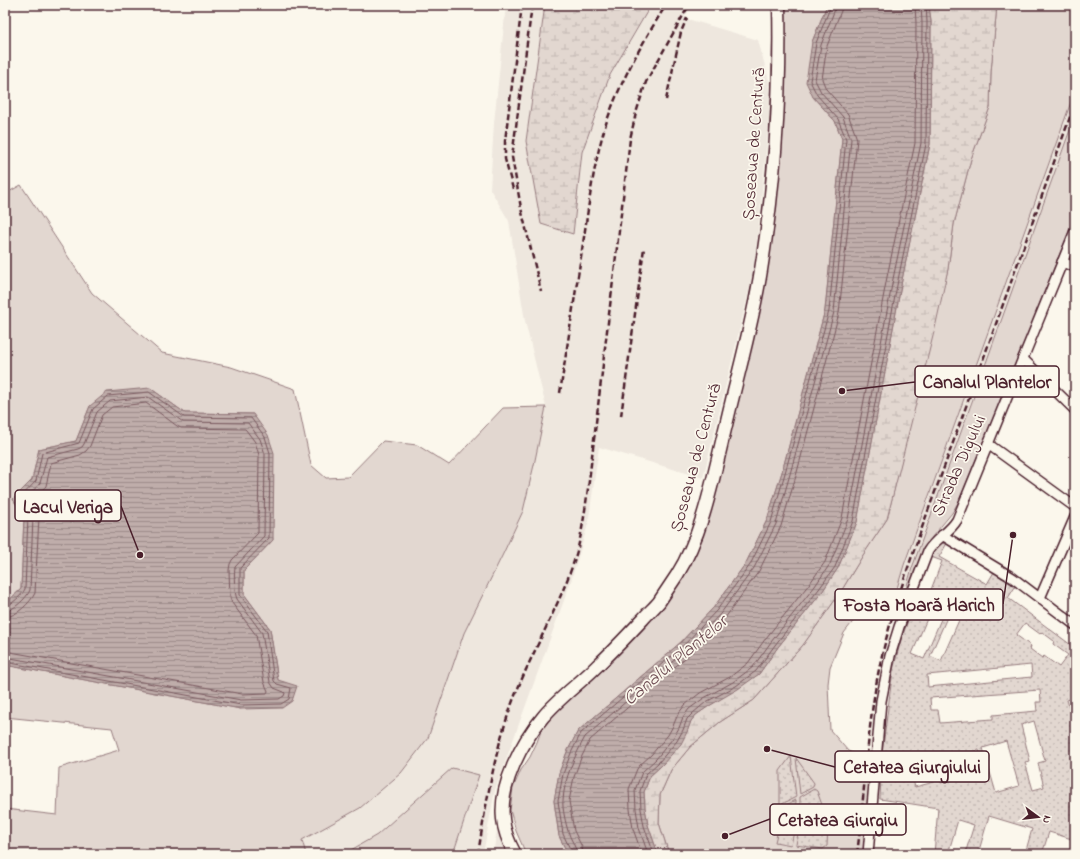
<svg xmlns="http://www.w3.org/2000/svg" width="1080" height="859" viewBox="0 0 1080 859" font-family="'Indie Flower',sans-serif">
  <defs>
    <pattern id="wetland-marsh" width="20" height="14" patternUnits="userSpaceOnUse"><rect width="20" height="14" fill="#e2d7d0"/><path d="M1 5h8M5 5V1M11 12h8M15 12V8" fill="none" stroke="#c3b8b3"/></pattern>
    <pattern id="garden-dots" width="8" height="8" patternUnits="userSpaceOnUse"><rect width="8" height="8" fill="#e2d7d0"/><path d="M2 2h.1M6 6h.1" fill="none" stroke="#c3b8b3" stroke-width="1.8" stroke-linecap="round"/></pattern>
    <pattern id="water-rules" width="6" height="5" patternUnits="userSpaceOnUse"><rect width="6" height="5" fill="#bfadaa"/><path d="M0 2.5h6" fill="none" stroke="#9d8c8b"/></pattern>
  </defs>
  <rect width="100%" height="100%" fill="#fbf7ec"/>
  <filter id="ink" filterUnits="userSpaceOnUse"><feTurbulence type="fractalNoise" baseFrequency=".025" numOctaves="2"/><feDisplacementMap in="SourceGraphic" scale="8" xChannelSelector="R" yChannelSelector="G"/><feConvolveMatrix kernelMatrix="1 2 1 2 8 2 1 2 1" color-interpolation-filters="sRGB"/></filter>
  <g filter="url(#ink)">
    <g fill="#eee7de">
      <polygon points="506,5 545,5 526,141 573,234 582,152 610,75 651,5 692,5 684,18 758,40 772,92 754,271 703,478 599,447 588,524 571,581 495,790 483,854 453,854 479,775 452,769 377,835 344,854 306,854 301,840 360,808 401,773 428,738 464,633 503,554 523,511 534,465 546,407 525,321 509,221 490,189 494,123"/>
      <polygon points="1075,91 1075,116 912,568 901,606 892,605 904,565"/>
      <polygon points="497,830 508,854 493,854"/>
    </g>
    <g fill="#e2d7d0" stroke="#967b7e">
      <polygon points="783,5 827,5 812,42 813,97 835,121 842,139 825,310 782,472 767,520 746,563 714,607 681,642 578,731 567,752 559,773 554,801 559,836 568,854 526,854 516,831 510,810 513,788 521,770 530,757 537,742 544,723 646,626 665,603 709,511 780,150 784,107 785,74"/>
      <polygon points="997,5 1075,5 1075,91 904,565 892,605 865,606 844,633 830,667 828,684 830,730 848,751 872,761 863,854 669,854 659,823 660,795 671,770 690,747 720,722 754,700 803,645 840,593 863,555 887,519 948,269 954,224 971,159 990,107 991,72"/>
      <polygon points="1075,116 1075,216 1021,350 959,501 952,513 932,537 924,550 903,607 901,606 912,568"/>
      <polygon points="21,185 92,293 162,353 231,367 295,389 311,465 326,478 348,477 383,441 417,445 449,465 503,408 546,407 534,465 523,511 503,554 464,633 428,738 401,773 360,808 302,840 306,854 5,854 5,809 57,815 59,768 119,750 112,728 5,717 5,665 241,709 278,680 270,629 244,594 244,570 273,540 253,414 185,413 150,388 90,406 76,441 39,449 32,480 13,499 24,517 21,589 5,604 5,194"/>
      <polygon points="452,768 479,775 453,854 344,854 377,835"/>
    </g>
    <g fill="url(#wetland-marsh)" stroke="#967b7e">
      <polygon points="545,5 651,5 610,75 582,152 573,234 541,224 526,141"/>
      <polygon points="929,5 997,5 991,72 990,107 971,159 954,224 948,269 935,328 887,519 863,555 840,593 803,645 754,700 720,722 690,747 671,770 660,795 659,823 669,854 658,854 648,825 645,808 644,792 650,776 662,765 687,732 691,721 696,715 709,706 759,674 778,647 822,592 838,568 857,522 902,280 930,144 931,22"/>
    </g>
    <g fill="url(#garden-dots)" stroke="#967b7e" fill-rule="evenodd">
      <path d="M943,543L946,545L939,557L987,584L994,572L1015,587L1008,598L1075,648V697L1067,700L1075,727V840L1049,832L1042,854H1025L1032,829L989,816L978,854H965L974,825L958,820L948,854H934L938,808L880,799L882,754L893,670L901,640L914,604L924,608L942,561L931,557L938,546ZM935,600L947,605L924,659L912,654ZM952,606L963,611L941,661L930,656ZM1025,623L1040,634L1042,632L1054,641L1053,644L1068,655L1059,667L1044,656L1042,658L1030,649L1031,646L1016,635ZM1031,665L1032,677L928,687L927,675ZM1040,690L1041,702H1036L1037,711L993,715V719L940,723L938,710H931L930,698ZM1034,721L1045,761L1038,763L1044,787L1033,790L1025,762L1030,761L1021,725ZM1006,741L1019,786L996,793L983,748ZM979,750L984,771L941,783L935,762ZM928,762L934,782L915,787L909,767Z"/>
      <polygon points="791,756 796,797 780,805 780,771"/>
      <polygon points="796,758 814,783 813,787 800,794"/>
      <polygon points="814,789 817,791 826,816 824,820 800,824 800,797"/>
      <polygon points="796,800 795,824 778,827 780,808"/>
      <polygon points="825,822 828,825 827,846 823,849 796,845 799,827"/>
      <polygon points="795,827 791,845 775,842 778,830"/>
    </g>
    <g fill="url(#water-rules)" stroke="#907477">
      <polygon points="827,5 929,5 931,22 930,144 902,280 857,522 838,568 822,592 778,647 759,674 738,689 709,706 696,715 691,721 687,732 681,744 662,765 650,776 644,792 645,808 648,825 658,854 568,854 559,836 554,801 559,773 567,752 578,731 681,642 714,607 746,563 767,520 782,472 825,310 842,139 835,121 813,97 806,82 812,42"/>
      <polygon points="150,388 185,413 253,414 268,435 274,453 273,540 244,570 244,594 270,629 278,680 297,686 292,701 282,708 241,709 5,665 5,604 21,589 24,517 13,499 32,480 39,449 76,441 90,406 107,392"/>
    </g>
    <g fill="none" stroke-linecap="round" stroke-linejoin="round">
      <g stroke="#79585e" stroke-width="1">
        <path d="M5,606C12,605 22,595 25,589L28,517L19,501V499L36,481L42,453L79,443L93,409L108,396L149,392L184,417L251,418L265,437L270,453L269,538L240,568V595L267,631L274,681L277,684L291,688L289,699L281,704L241,705L5,662"/>
        <path d="M5,611C13,611 27,598 30,590L33,517L32,512L25,501V500L40,483L47,457L78,449L82,447L84,444L97,412L110,401L148,397L183,422L248,423L260,439L265,454L264,536L235,567C234,574 234,592 237,599L262,633L270,682L274,688L284,692L285,693L284,696L279,699L241,700L5,657"/>
        <path d="M5,617C16,617 31,602 35,593L39,517L38,511L32,501L46,486L51,463L80,455L86,451L90,446L102,415L112,407L146,403L177,426L181,428L245,429L246,430L255,442L259,455L258,533L232,560L230,564L229,570L230,598L232,603L256,635L264,682L268,691L267,693L242,694L5,651"/>
        <polyline points="572,854 571,851 563,834 558,801 563,774 571,753 581,733 684,645 717,610 750,565 771,522 785,473 829,311 846,139 838,119 817,95 810,81 816,43 830,8 831,5"/>
        <path d="M577,854C576,846 570,839 568,831C566,824 562,808 563,801C564,778 575,756 585,737L687,649L721,613L754,568L776,524L790,474L834,312L851,139L843,117L821,92L815,80L821,45L835,9L836,5"/>
        <polyline points="583,854 582,847 574,831 569,801 574,777 581,758 590,740 691,653 725,618 759,571 781,526 796,476 839,313 857,139 848,114 826,89 822,79 827,46 841,11 842,5"/>
        <polyline points="642,854 633,829 630,809 629,789 637,769 640,765 651,755 668,735 673,726 678,714 685,705 700,693 730,677 748,663 766,638 810,583 825,562 842,518 887,277 915,143 916,23 915,5"/>
        <polyline points="648,854 639,828 636,809 635,790 642,772 656,759 673,738 679,728 683,717 689,709 704,698 733,682 753,667 771,642 815,586 830,564 848,519 893,279 921,143 922,23 921,5"/>
        <polyline points="654,854 644,826 641,809 640,791 646,774 659,762 677,741 683,730 687,719 693,713 706,702 736,686 756,671 775,645 819,589 835,567 853,521 898,280 926,144 927,22 926,5"/>
      </g>
      <defs>
        <g id="minor">
          <polyline points="1062,262 1075,267"/>
          <polyline points="1023,359 1075,410"/>
          <polyline points="988,444 1075,507"/>
          <polyline points="942,535 1013,578 1075,625"/>
          <polyline points="1040,598 1075,517"/>
          <path d="M868,854L881,701L890,656L899,627L928,551C936,538 949,533 957,520L1075,231"/>
        </g>
        <path id="major" d="M515,854C509,843 504,831 503,819C499,785 522,742 543,717C559,698 580,683 597,666C613,651 628,635 643,619C648,613 654,608 659,602C665,593 671,584 677,575C704,532 714,473 726,425C738,373 753,322 761,270C775,182 781,94 779,5"/>
      </defs>
      <use href="#minor" stroke="#4a1f2b" stroke-width="12"/>
      <use href="#major" stroke="#4a1f2b" stroke-width="15"/>
      <use href="#minor" stroke="#fbf7ec" stroke-width="9"/>
      <use href="#major" stroke="#fbf7ec" stroke-width="12"/>
      <g stroke="#4a1f2b" stroke-width="2.5" stroke-dasharray="6 3" stroke-linecap="butt">
        <polyline points="532,5 512,157 521,208 541,291"/>
        <polyline points="666,100 681,32 687,18"/>
        <polyline points="513,189 505,159 505,141 522,5"/>
        <path d="M560,393C568,341 576,289 584,237C590,196 595,154 609,115C623,76 644,40 666,5"/>
        <polyline points="621,416 644,248"/>
        <path d="M478,854C486,804 494,754 511,706C528,659 555,615 572,567C582,539 585,510 589,481L630,139L636,113L646,82L689,5"/>
        <path d="M857,854C866,785 867,715 884,647C904,570 934,497 960,423C999,316 1037,210 1075,103"/>
      </g>
    </g>
  </g>
  <g text-anchor="middle" dominant-baseline="central" stroke-width="3.5" stroke-linejoin="round" paint-order="stroke">
    <g font-size="18" fill="#4a1f2b" stroke="#fbf7ec">
      <text transform="translate(755 144) rotate(-86)">Șoseaua de Centură</text>
      <text transform="translate(697 458) rotate(-75)">Șoseaua de Centură</text>
      <text transform="translate(960 466) rotate(-66)">Strada Digului</text>
    </g>
    <g font-size="19" font-style="italic" fill="#6d4a51" stroke="#fbf7ec">
      <text transform="translate(676 661) rotate(-40)">Canalul Plantelor</text>
    </g>
  </g>
  <path fill="none" stroke="#4a1f2b" stroke-width="1.5" d="M842 391L915 382M140 555L121 506M1013 535L1003 604M767 749L835 767M725 836L770 819"/>
  <g fill="#4a1f2b" stroke="#fbf7ec" stroke-width="1.5">
    <circle cx="842" cy="391" r="4"/>
    <circle cx="140" cy="555" r="4"/>
    <circle cx="1013" cy="535" r="4"/>
    <circle cx="767" cy="749" r="4"/>
    <circle cx="725" cy="836" r="4"/>
  </g>
  <g fill="#fbf7ec" stroke="#4a1f2b" stroke-width="1.5">
    <rect x="915" y="366" width="144" height="31" rx="4"/>
    <rect x="15" y="490" width="106" height="31" rx="4"/>
    <rect x="835" y="589" width="168" height="31" rx="4"/>
    <rect x="835" y="751" width="154" height="31" rx="4"/>
    <rect x="770" y="804" width="136" height="31" rx="4"/>
  </g>
  <g font-size="19" text-anchor="middle" font-weight="bold" fill="#4a1f2b">
    <text x="987" y="388">Canalul Plantelor</text>
    <text x="68" y="513">Lacul Veriga</text>
    <text x="919" y="611">Fosta Moară Harich</text>
    <text x="912" y="773">Cetatea Giurgiului</text>
    <text x="838" y="826">Cetatea Giurgiu</text>
  </g>
  <rect width="1080" height="859" fill="none" stroke="#fbf7ec" stroke-width="20"/>
  <rect x="10" y="10" width="1060" height="839" fill="none" stroke="#4a1f2b" stroke-width="1.5" filter="url(#ink)"/>
  <g transform="translate(1038 817) rotate(105)" stroke="#fbf7ec" stroke-width="3" paint-order="stroke">
  <path d="M0-3L7 15L0 10L-7 15Z" fill="#4a1f2b"/>
  <text y="-6" font-size="11" font-weight="bold" text-anchor="middle" fill="#4a1f2b">N</text>
  </g>
</svg>
